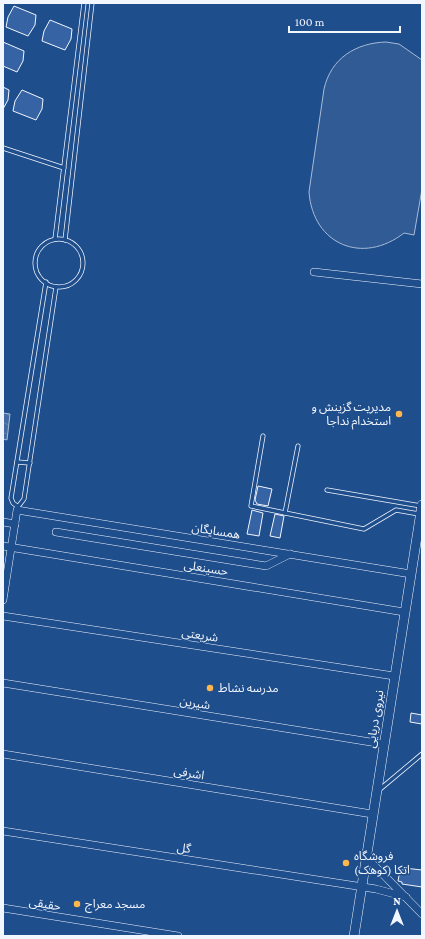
<svg xmlns="http://www.w3.org/2000/svg" width="425" height="939" viewBox="0 0 425 939" font-family="'Crimson Pro','Noto Sans Arabic',serif">
  <defs>
    <pattern id="water-waves" width="16" height="10" patternUnits="userSpaceOnUse"><rect width="16" height="10" fill="#446ba0"/><path d="M0 5q4-4 8 0t8 0" fill="none" stroke="#5f81ae"/></pattern>
  </defs>
  <rect width="100%" height="100%" fill="#1f4e8c"/>
  <path fill="#305b95" stroke="#a8bbd7" d="M386,42L399,44L422,60V189L414,235L404,233C363,265 313,245 309,192L324,89C331,58 356,43 386,42Z"/>
  <polygon fill="url(#water-waves)" stroke="#a8bbd7" points="3,413 10,414 7,440 3,439"/>
  <g fill="#3563a3" stroke="#f2f6ff">
    <polygon points="14,6 36,15 35,25 28,36 6,27 8,17"/>
    <polygon points="50,20 72,29 71,39 65,50 42,41 44,31"/>
    <polygon points="3,42 24,51 23,61 17,72 3,66"/>
    <polygon points="3,87 9,90 8,100 3,109"/>
    <polygon points="22,90 43,99 42,109 36,120 13,111 15,101"/>
    <polygon points="258,486 272,489 268,506 257,504 255,500"/>
    <polygon points="252,510 263,513 259,536 247,534"/>
    <polygon points="275,514 284,516 280,538 270,536"/>
    <polygon points="411,713 422,715 422,724 410,722"/>
    <polygon points="404,868 422,870 422,887 402,884 402,882 398,881 400,870 404,870"/>
  </g>
  <g fill="none" stroke-linecap="round" stroke-linejoin="round">
    <defs>
      <g id="service">
        <polyline points="3,148 64,168"/>
        <polyline points="55,239 84,3"/>
        <circle cx="59" cy="263" r="24"/>
        <polyline points="65,240 92,3"/>
        <polyline points="263,436 251,506 364,529 396,510 419,514"/>
        <polyline points="17,462 30,463"/>
        <polyline points="327,490 421,506"/>
        <polyline points="17,506 13,503 11,498 46,282"/>
        <polyline points="17,508 24,499 56,287"/>
        <polyline points="285,513 298,446"/>
        <polyline points="379,790 422,754"/>
      </g>
      <g id="minor">
        <polyline points="314,272 422,284"/>
        <polyline points="3,522 15,524"/>
        <polyline points="56,532 266,566 290,554"/>
        <polyline points="3,546 404,612"/>
        <polyline points="3,600 17,510 411,574"/>
        <polyline points="3,616 394,676"/>
        <polyline points="3,683 383,744"/>
        <polyline points="3,754 372,814"/>
        <polyline points="3,831 376,889 406,897"/>
        <polyline points="366,857 422,914"/>
        <polyline points="3,908 178,936"/>
      </g>
      <polyline id="secondary" points="354,936 422,505"/>
    </defs>
    <use href="#service" stroke="#f2f6ff" stroke-width="5"/>
    <use href="#minor" stroke="#f2f6ff" stroke-width="8"/>
    <use href="#secondary" stroke="#f2f6ff" stroke-width="10"/>
    <use href="#service" stroke="#1f4e8c" stroke-width="3.5"/>
    <use href="#minor" stroke="#1f4e8c" stroke-width="7"/>
    <use href="#secondary" stroke="#1f4e8c" stroke-width="9"/>
  </g>
  <g fill="#ffb74d" stroke="#1f4e8c" stroke-width="1.5">
    <circle cx="399" cy="414" r="4"/>
    <circle cx="210" cy="688" r="4"/>
    <circle cx="346" cy="863" r="4"/>
    <circle cx="77" cy="904" r="4"/>
  </g>
  <g text-anchor="middle" dominant-baseline="central" stroke-width="3" stroke-linejoin="round" paint-order="stroke">
    <g font-size="12" fill="#f2f6ff" stroke="#1f4e8c" text-anchor="start">
      <text x="391" y="407" text-anchor="end">مدیریت گزینش و<tspan x="391" dy="14">استخدام نداجا</tspan></text>
      <text x="218" y="688">مدرسه نشاط</text>
      <text x="354" y="856">فروشگاه<tspan x="354" dy="14">اتکا (کوهک)</tspan></text>
      <text x="85" y="904">مسجد معراج</text>
    </g>
    <g font-size="12" fill="#f2f6ff" stroke="#1f4e8c">
      <text transform="translate(216 531) rotate(9)">همسایگان</text>
      <text transform="translate(206 568) rotate(9)">حسینعلی</text>
      <text transform="translate(200 635) rotate(9)">شریعتی</text>
      <text transform="translate(195 703) rotate(9)">شیرین</text>
      <text transform="translate(375 719) rotate(-81)">نیروی دریایی</text>
      <text transform="translate(189 773) rotate(9)">اشرفی</text>
      <text transform="translate(184 848) rotate(9)">گل</text>
      <text transform="translate(45 904) rotate(9)">حقیقی</text>
    </g>
  </g>
  <rect width="425" height="939" fill="none" stroke="#f2f6ff" stroke-width="8"/>
  <g transform="translate(397 911)" stroke="#1f4e8c" stroke-width="3" paint-order="stroke">
  <path d="M0-3L7 15L0 10L-7 15Z" fill="#f2f6ff"/>
  <text y="-6" font-size="11" font-weight="bold" text-anchor="middle" fill="#f2f6ff">N</text>
  </g>
  <path d="M289 26v6h111v-6" fill="none" stroke="#f2f6ff" stroke-width="2"/>
  <text x="295" y="26" font-size="12" fill="#f2f6ff" stroke="#1f4e8c" stroke-width="3" paint-order="stroke">100 m</text>
</svg>
